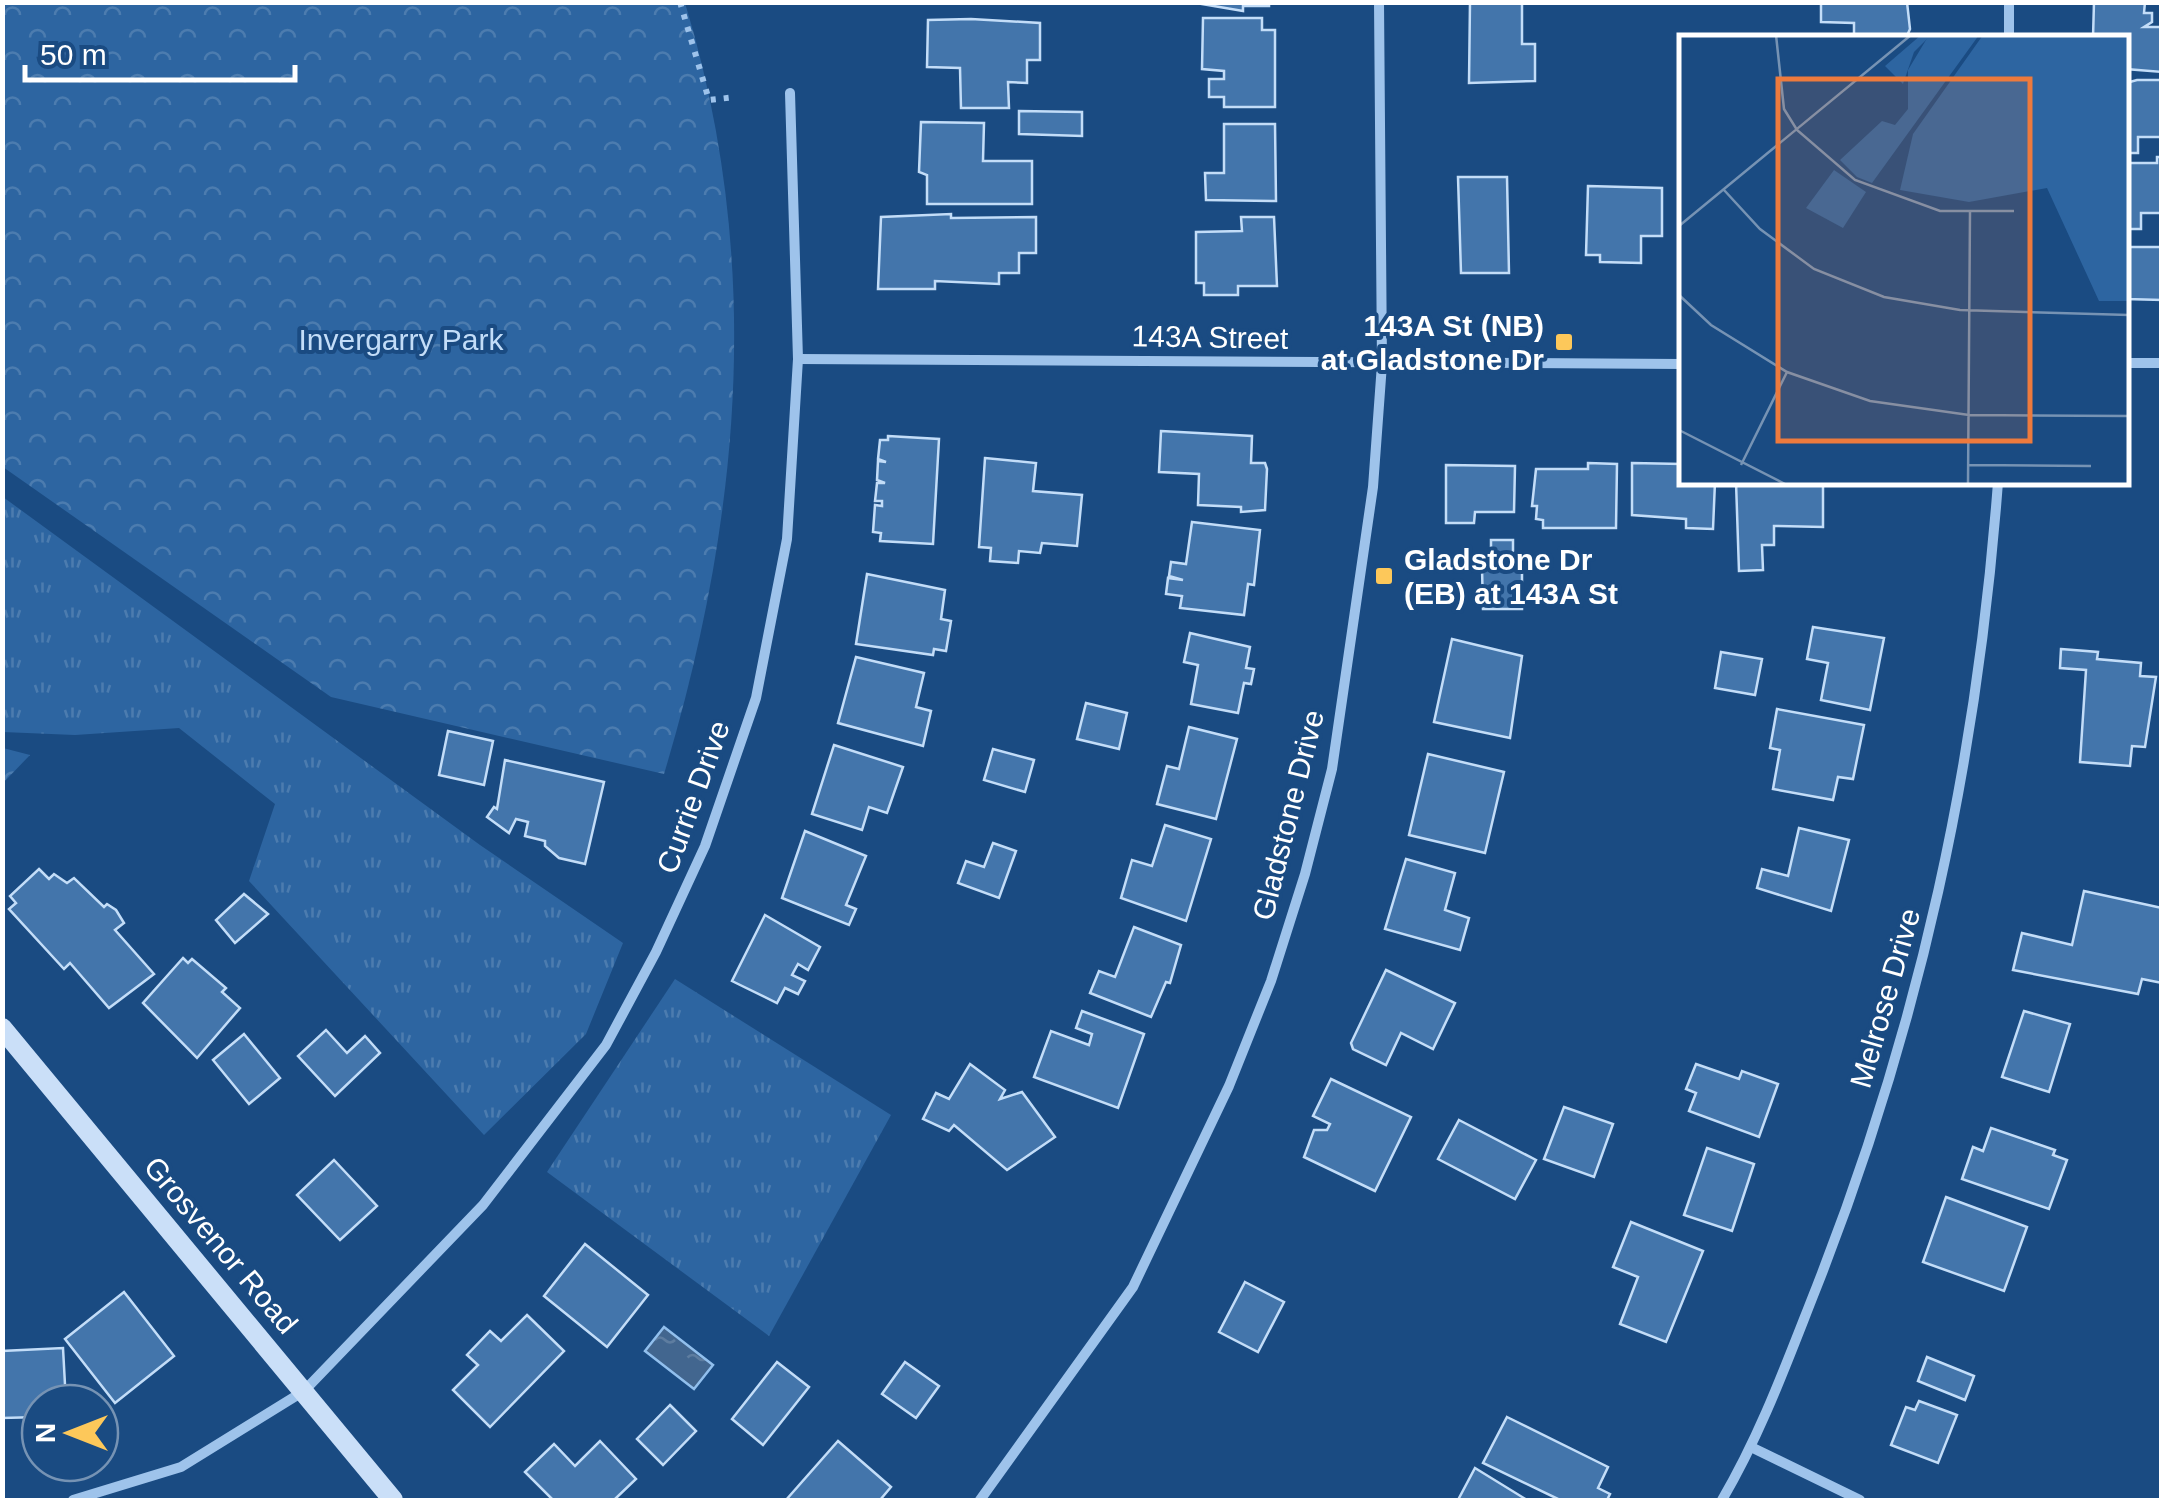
<svg xmlns="http://www.w3.org/2000/svg" width="2164" height="1503" viewBox="0 0 2164 1503" font-family="Helvetica,sans-serif">
  <defs>
    <pattern id="grass-tufts" width="24" height="20" patternUnits="userSpaceOnUse" patternTransform="scale(2.5)"><rect width="24" height="20" fill="#2d65a1"/><path d="M3 7l-1-3M5 7V3M7 7l1-3M15 17l-1-3M17 17v-4M19 17l1-3" fill="none" stroke="#4c7caf"/></pattern>
    <pattern id="forest-crowns" width="20" height="18" patternUnits="userSpaceOnUse" patternTransform="scale(2.5)"><rect width="20" height="18" fill="#2d65a1"/><path d="M2 6a3 3 0 1 1 6 0M12 15a3 3 0 1 1 6 0" fill="none" stroke="#4c7caf"/></pattern>
    <pattern id="water-ripples" width="26" height="14" patternUnits="userSpaceOnUse" patternTransform="scale(2.5)"><rect width="26" height="14" fill="#42668f"/><path d="M2 4q2-2 4 0t4 0M15 11q2-2 4 0t4 0" fill="none" stroke="#5e7da0"/></pattern>
  </defs>
  <rect width="100%" height="100%" fill="#1a4b82"/>
  <g fill="url(#grass-tufts)">
    <polygon points="3,497 480,845 623,943 586,1034 484,1135 249,881 275,804 179,728 75,735 3,732"/>
    <polygon points="675,979 891,1115 769,1336 547,1172"/>
  </g>
  <g fill="url(#forest-crowns)">
    <path d="M3,2L685,3C764,263 741,517 664,774L331,697L3,467Z"/>
    <polygon points="3,748 30,755 3,783 2,748"/>
  </g>
  <polygon fill="url(#water-ripples)" stroke="#91bfed" stroke-width="2.5" points="664,1327 713,1365 694,1389 645,1351"/>
  <g fill="#4375ab" stroke="#c3ddf8" stroke-width="2.5">
    <polygon points="1269,2 1269,6 1243,6 1243,11 1196,3"/>
    <polygon points="1470,2 1522,2 1522,44 1535,44 1535,81 1469,83"/>
    <polygon points="1821,2 1907,2 1910,29 1906,38 1854,38 1854,23 1821,22"/>
    <polygon points="2094,2 2145,2 2144,13 2152,13 2152,22 2144,27 2162,27 2162,72 2126,69 2126,38 2093,38"/>
    <polygon points="1203,18 1262,18 1262,30 1275,30 1275,107 1224,107 1224,97 1209,97 1209,79 1224,79 1224,71 1202,69"/>
    <polygon points="971,19 1040,23 1040,60 1027,60 1027,83 1008,82 1009,108 961,108 960,68 927,67 928,20"/>
    <polygon points="2137,80 2162,80 2162,137 2138,137 2138,153 2126,153 2126,83"/>
    <polygon points="1019,111 1082,112 1082,136 1019,134"/>
    <polygon points="921,122 984,123 983,161 1032,161 1032,204 927,204 927,175 919,172"/>
    <polygon points="1224,124 1275,124 1276,201 1206,200 1205,173 1224,173"/>
    <polygon points="2157,157 2162,157 2162,213 2141,213 2141,229 2126,229 2126,163 2157,163"/>
    <polygon points="1458,177 1507,177 1509,273 1461,273"/>
    <polygon points="1588,186 1662,188 1662,236 1641,236 1641,263 1600,262 1600,255 1586,255"/>
    <polygon points="951,214 951,218 1036,217 1036,253 1019,253 1019,273 999,273 999,284 935,281 935,289 878,289 881,217"/>
    <polygon points="1241,217 1274,217 1277,286 1238,286 1238,295 1204,295 1204,283 1196,283 1196,232 1242,231"/>
    <polygon points="2131,247 2162,247 2162,300 2126,299 2126,249"/>
    <polygon points="1161,431 1252,436 1251,463 1265,463 1267,469 1265,510 1241,512 1241,507 1198,505 1199,474 1159,472"/>
    <polygon points="888,436 939,439 933,544 880,541 881,533 873,532 875,505 882,506 882,501 875,501 877,483 885,483 877,480 878,461 886,462 878,459 880,440 888,440"/>
    <polygon points="985,458 1036,463 1033,491 1082,495 1077,546 1042,543 1040,553 1019,551 1018,563 990,561 991,548 979,547"/>
    <polygon points="1588,463 1617,464 1616,528 1543,528 1543,520 1536,519 1537,506 1532,506 1536,469 1588,469"/>
    <polygon points="1632,463 1682,464 1682,482 1715,482 1713,529 1686,528 1686,519 1632,515"/>
    <polygon points="1446,465 1515,466 1514,512 1475,512 1474,523 1446,523"/>
    <polygon points="1736,482 1823,482 1823,527 1774,526 1774,545 1762,545 1763,570 1739,571"/>
    <polygon points="1192,522 1260,530 1254,585 1248,584 1244,615 1180,608 1182,596 1166,594 1168,578 1183,580 1169,576 1171,562 1186,564"/>
    <polygon points="1491,540 1513,540 1513,568 1522,568 1522,609 1483,609 1482,568 1491,568"/>
    <polygon points="867,574 945,590 941,619 951,621 946,651 934,649 933,655 856,644"/>
    <polygon points="1813,627 1884,638 1870,710 1821,700 1828,663 1807,659"/>
    <polygon points="1190,633 1250,647 1246,668 1254,669 1251,684 1244,683 1238,713 1191,704 1198,665 1184,662"/>
    <polygon points="1452,639 1522,656 1510,738 1434,722"/>
    <polygon points="2061,649 2098,652 2097,659 2141,663 2140,676 2156,677 2145,747 2132,746 2130,766 2080,762 2086,670 2060,668"/>
    <polygon points="1721,652 1762,659 1755,695 1715,688"/>
    <polygon points="856,657 924,673 916,707 931,711 923,746 838,723"/>
    <polygon points="1086,703 1127,713 1119,749 1077,739"/>
    <polygon points="1777,709 1864,725 1853,779 1838,777 1833,800 1773,789 1780,750 1770,748"/>
    <polygon points="1189,727 1237,739 1216,819 1157,804 1167,766 1179,769"/>
    <polygon points="448,731 493,741 484,785 439,775"/>
    <polygon points="834,745 903,767 887,813 869,807 862,830 812,814"/>
    <polygon points="993,749 1034,760 1025,792 984,780"/>
    <polygon points="1428,754 1504,772 1485,853 1409,835"/>
    <polygon points="505,760 604,782 585,864 559,858 545,846 545,841 525,836 528,822 516,819 509,833 487,817 494,807 497,809"/>
    <polygon points="1165,825 1211,839 1186,921 1121,898 1132,860 1152,866"/>
    <polygon points="1799,828 1849,840 1831,911 1757,888 1762,869 1788,876"/>
    <polygon points="805,831 866,856 846,905 856,909 849,925 782,898"/>
    <polygon points="993,843 1016,851 999,898 958,883 966,861 984,867"/>
    <polygon points="1406,859 1455,873 1445,910 1469,918 1460,950 1385,929"/>
    <polygon points="39,869 49,879 54,874 67,883 74,878 104,907 107,904 116,910 124,923 115,930 154,974 109,1008 70,963 64,969 9,909 16,903 10,896"/>
    <polygon points="2084,891 2162,908 2162,983 2142,979 2138,994 2013,970 2022,933 2072,945"/>
    <polygon points="244,894 268,914 235,943 216,920"/>
    <polygon points="765,915 820,947 808,970 798,964 792,975 805,981 798,994 785,988 777,1003 732,981"/>
    <polygon points="1134,927 1181,945 1170,983 1166,982 1151,1017 1090,993 1099,971 1115,977"/>
    <polygon points="183,958 188,963 192,959 226,988 222,992 240,1008 197,1058 143,1003"/>
    <polygon points="1386,970 1455,1003 1433,1049 1401,1033 1386,1065 1353,1049 1351,1043"/>
    <polygon points="1082,1011 1144,1034 1118,1108 1034,1077 1051,1031 1089,1045 1092,1034 1076,1028"/>
    <polygon points="2024,1011 2070,1024 2049,1092 2002,1077"/>
    <polygon points="326,1030 347,1053 365,1036 380,1053 335,1096 298,1056"/>
    <polygon points="244,1034 280,1078 249,1104 213,1060"/>
    <polygon points="970,1064 1005,1090 1000,1099 1022,1092 1055,1137 1007,1170 954,1125 949,1131 923,1119 936,1093 949,1099"/>
    <polygon points="1696,1064 1739,1079 1742,1071 1778,1084 1759,1137 1689,1111 1696,1093 1686,1089"/>
    <polygon points="1331,1079 1411,1117 1375,1191 1304,1157 1314,1130 1327,1130 1330,1124 1313,1116"/>
    <polygon points="1564,1107 1613,1124 1594,1177 1544,1159"/>
    <polygon points="1459,1120 1536,1160 1515,1199 1438,1159"/>
    <polygon points="1991,1128 2055,1150 2053,1155 2067,1160 2049,1209 1962,1179 1973,1147 1983,1151"/>
    <polygon points="1707,1148 1754,1164 1732,1231 1684,1215"/>
    <polygon points="334,1160 377,1206 340,1240 297,1195"/>
    <polygon points="1946,1197 2027,1227 2004,1291 1923,1262"/>
    <polygon points="1631,1222 1703,1251 1666,1342 1620,1324 1638,1277 1613,1267"/>
    <polygon points="585,1244 648,1295 607,1347 544,1296"/>
    <polygon points="1245,1282 1284,1302 1258,1352 1219,1332"/>
    <polygon points="124,1292 174,1356 115,1403 65,1339"/>
    <polygon points="527,1315 564,1351 490,1427 453,1390 478,1365 467,1355 490,1331 501,1341"/>
    <polygon points="63,1348 66,1403 40,1403 40,1417 2,1418 2,1351"/>
    <polygon points="1927,1357 1974,1376 1965,1400 1918,1381"/>
    <polygon points="777,1362 809,1387 763,1445 732,1419"/>
    <polygon points="905,1362 939,1386 916,1418 882,1394"/>
    <polygon points="1919,1401 1957,1415 1938,1463 1891,1445 1906,1407 1915,1410"/>
    <polygon points="670,1405 696,1431 663,1465 637,1439"/>
    <polygon points="1507,1417 1608,1467 1598,1488 1610,1494 1607,1500 1560,1500 1483,1463"/>
    <polygon points="600,1441 636,1479 614,1500 553,1500 525,1472 554,1444 575,1466"/>
    <polygon points="838,1441 891,1487 880,1500 786,1500"/>
    <polygon points="1475,1468 1527,1500 1458,1500"/>
  </g>
  <g fill="none" stroke-linecap="round" stroke-linejoin="round">
    <polyline stroke="#9ec3eb" stroke-width="6" stroke-dasharray="5 8" stroke-linecap="butt" points="680,2 709,100 736,97"/>
    <g stroke="#9ec3eb" stroke-width="10">
      <polyline points="2009,38 2009,2"/>
      <polyline points="798,359 1682,364"/>
      <polyline points="2126,363 2162,363"/>
      <polyline points="1753,1448 1860,1500"/>
      <polyline points="73,1500 181,1467 304,1391 483,1205 606,1045 656,952 705,846 756,698 787,539 798,359 790,93"/>
      <polyline points="980,1500 1133,1287 1229,1086 1271,981 1305,874 1332,769 1373,487 1382,364 1379,2"/>
      <path d="M1722,1500C1762,1432 1788,1359 1817,1286C1920,1024 1977,763 1998,482"/>
    </g>
    <polyline stroke="#cadff8" stroke-width="20" points="2,1028 393,1500"/>
  </g>
  <g fill="#fdc85a" stroke="#1a4b82" stroke-width="4">
    <rect x="1554" y="332" width="20" height="20" rx="5"/>
    <rect x="1374" y="566" width="20" height="20" rx="5"/>
  </g>
  <g text-anchor="middle" dominant-baseline="central" stroke-width="8" stroke-linejoin="round" paint-order="stroke">
    <g font-size="30" font-weight="bold" fill="#fff" stroke="#1a4b82" text-anchor="end">
      <text x="1544" y="325">143A St (NB)<tspan x="1544" dy="34">at Gladstone Dr</tspan></text>
      <text x="1404" y="559" text-anchor="start">Gladstone Dr<tspan x="1404" dy="34">(EB) at 143A St</tspan></text>
    </g>
    <g font-size="30" fill="#fff" stroke="#1a4b82">
      <text transform="translate(1210 337) rotate(1)">143A Street</text>
      <text transform="translate(693 797) rotate(-70)">Currie Drive</text>
      <text transform="translate(1288 815) rotate(-76)">Gladstone Drive</text>
      <text transform="translate(1885 998) rotate(-74)">Melrose Drive</text>
      <text transform="translate(221 1245) rotate(50)">Grosvenor Road</text>
    </g>
    <g font-size="30" fill="#c3ddf8" stroke="#1a4b82">
      <text x="401" y="339">Invergarry Park</text>
    </g>
  </g>
  <g transform="translate(1679 35)">
    <rect width="450" height="450" fill="#1a4b82"/>
    <path d="M250,0H300L193,148L178,142L161,125L203,86L216,90L229,74V35ZM155,135L187,157L164,193L127,173Z" fill="#2d65a1"/>
    <path d="M242,0H252L235,17L224,49L206,31ZM304,0H450V266H420L368,153L290,167L221,155L234,99Z" fill="#2d65a1"/>
    <path fill="none" stroke="#7693b4" stroke-width="2.5" d="M97,0L105,74L118,95L176,145L261,176H335M45,155L81,194L135,234L205,262L281,275L450,280M0,191L232,0M0,260L32,290L108,337L191,366L290,380L450,381M0,395L108,450M62,430L108,337M290,430L412,431M289,450L291,177"/>
    <path fill="#ed7a3d" fill-opacity="0.15" stroke="#ed7a3d" stroke-width="5" d="M99,44H351V406H99Z"/>
    <rect width="450" height="450" fill="none" stroke="#fff" stroke-width="5"/>
  </g>
  <rect width="2164" height="1503" fill="none" stroke="#ffffff" stroke-width="10"/>
  <g transform="translate(70 1433) rotate(270)"><circle r="48" fill="#1a4b82" stroke="#7693b4" stroke-width="2.5"/>
  <path d="M0-8L18 38L0 25L-18 38Z" fill="#fdc85a"/>
  <text y="-15" font-size="28" font-weight="bold" text-anchor="middle" fill="#ffffff">N</text>
  </g>
  <path d="M25 65v15h270v-15" fill="none" stroke="#ffffff" stroke-width="5"/>
  <text x="40" y="65" font-size="30" fill="#ffffff" stroke="#1a4b82" stroke-width="8" paint-order="stroke">50 m</text>
</svg>
